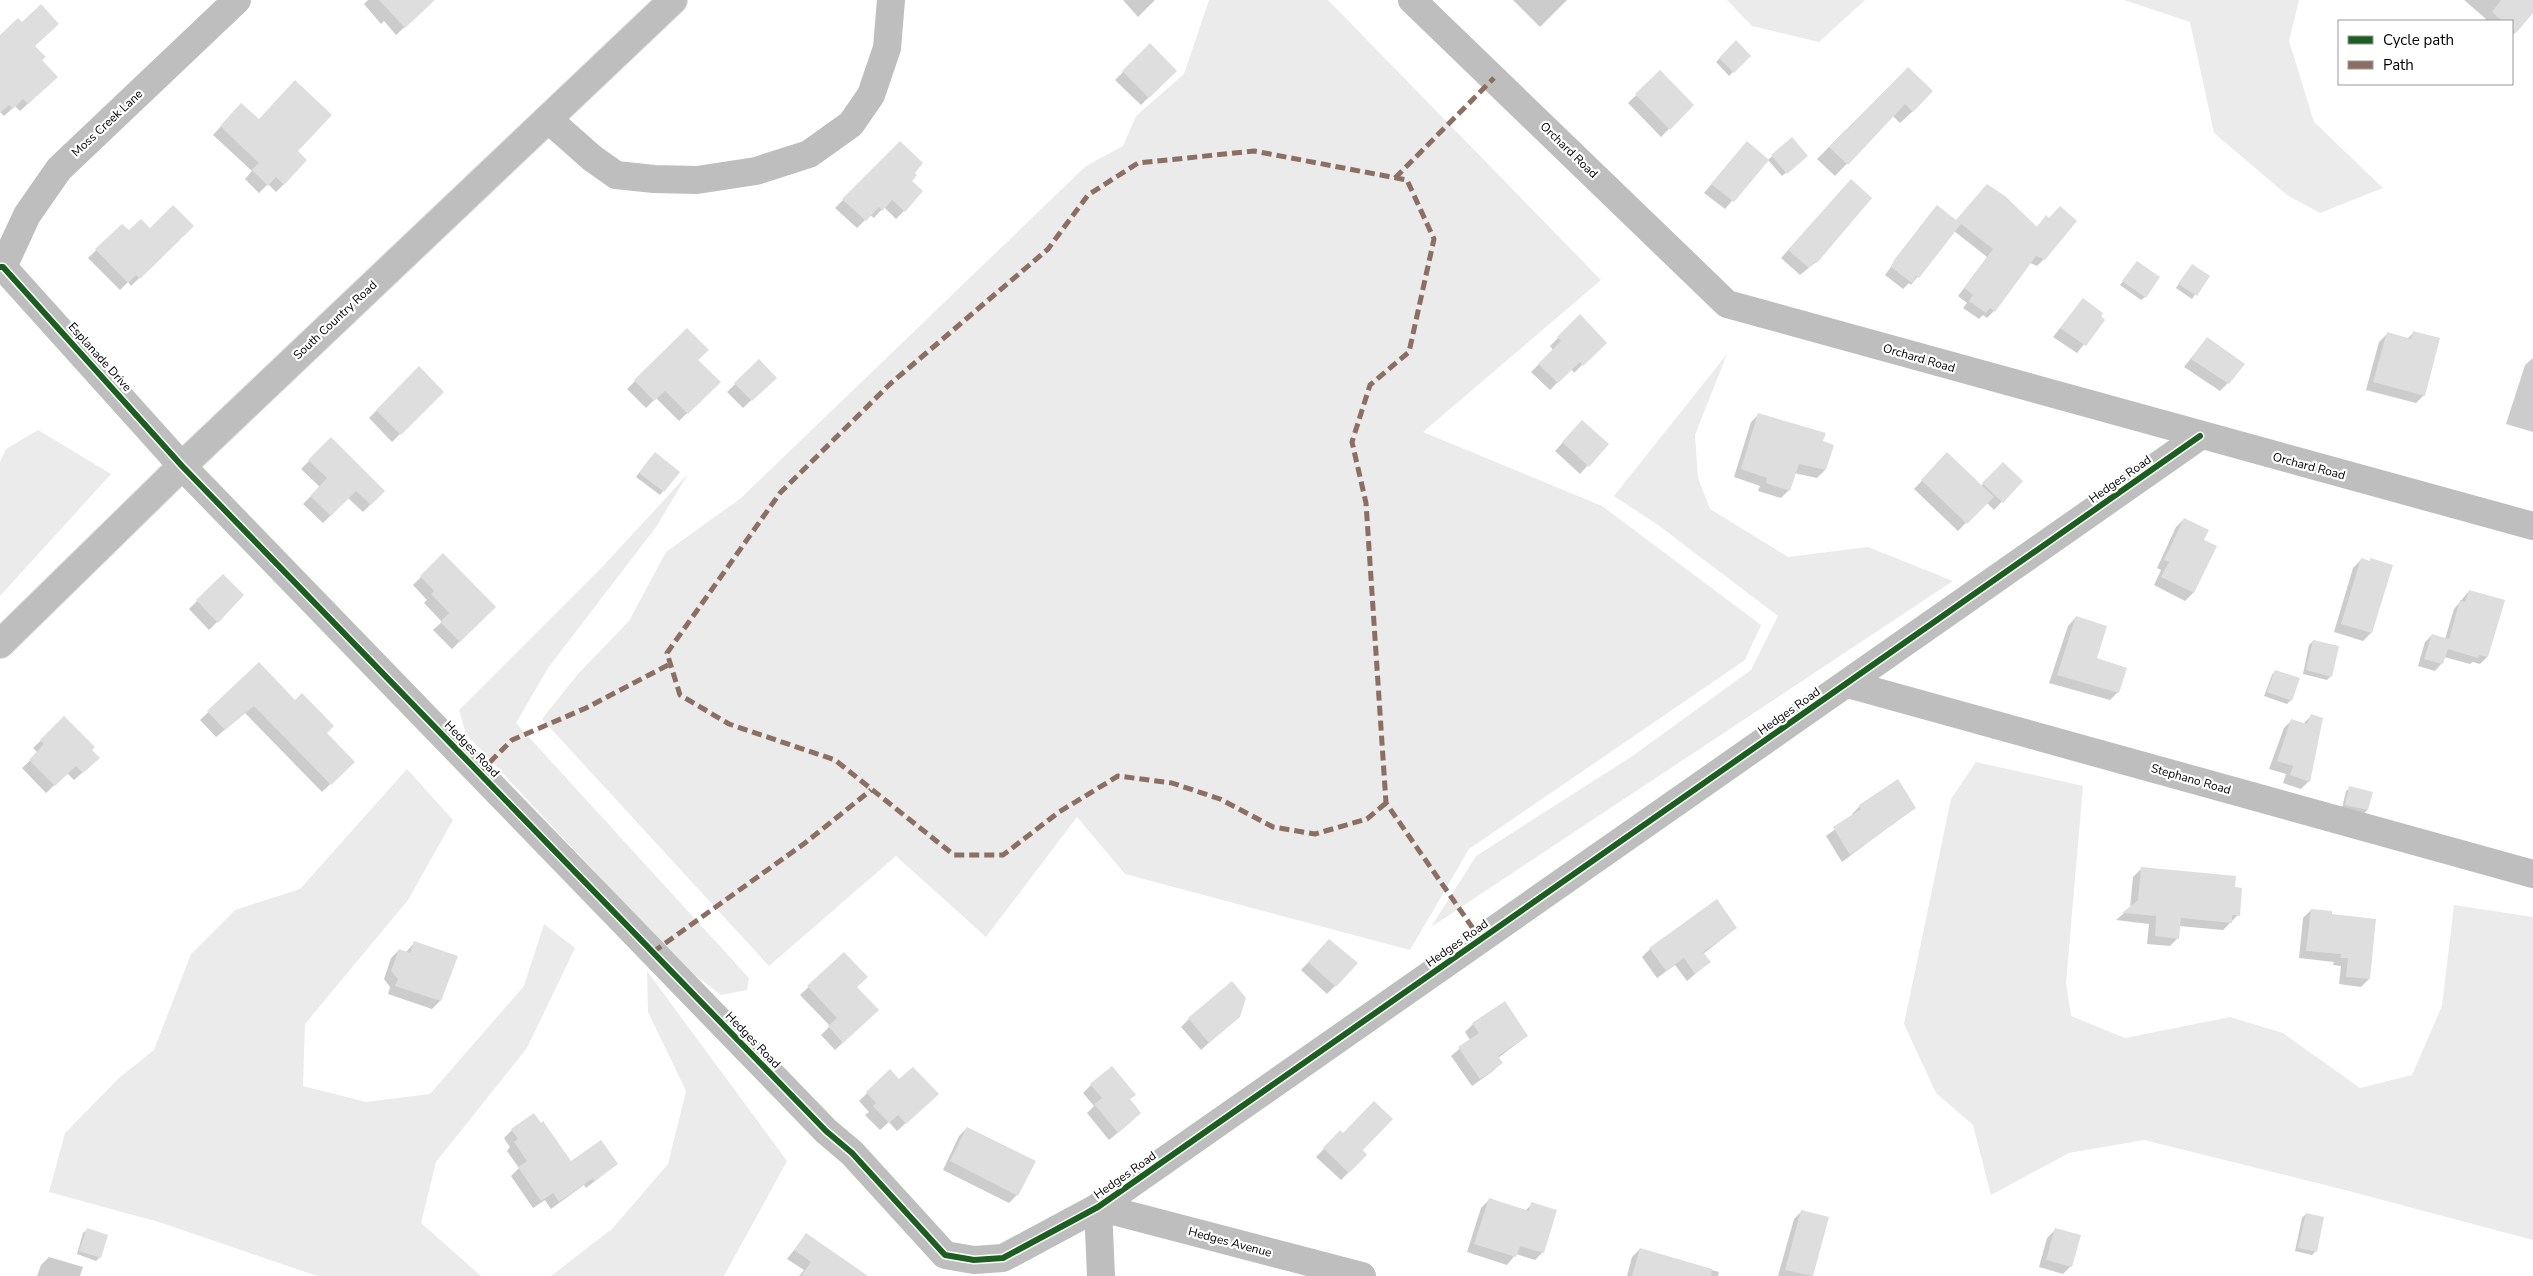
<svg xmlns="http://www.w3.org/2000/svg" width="2533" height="1276" viewBox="0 0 2533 1276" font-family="'Nunito Sans',sans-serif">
  <rect width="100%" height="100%" fill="#fff"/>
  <g fill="#ebebeb">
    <polygon points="1209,0 1328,0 1601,280 1423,432 1602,506 1761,625 1745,660 1469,849 1410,950 1125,874 1077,817 986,937 896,856 769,966 542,719 577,675 629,621 666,552 741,498 1086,166 1123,146 1136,116 1184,74"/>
    <polygon points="1727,0 1865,0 1819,42 1752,26"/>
    <polygon points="2124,0 2299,0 2289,41 2314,122 2383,188 2320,213 2287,195 2214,133 2190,22"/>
    <polygon points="1727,354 1695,435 1698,478 1710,509 1788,557 1868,547 1953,581 1431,927 1476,856 1631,757 1751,670 1778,616 1658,525 1614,496"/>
    <polygon points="38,430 111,474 0,596 0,462 6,449"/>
    <polygon points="688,474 656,527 548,668 516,723 749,978 747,990 721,995 684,967 466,734 459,710 605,564"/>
    <polygon points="1976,762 2083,786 2066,983 2071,1016 2125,1038 2230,1017 2283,1033 2360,1088 2412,1075 2442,1006 2454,905 2533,917 2533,1240 2345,1190 2144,1140 2069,1153 1991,1195 1973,1125 1936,1093 1904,1024 1951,799"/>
    <polygon points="407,769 453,820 408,900 305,1024 303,1086 366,1102 430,1094 524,986 544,924 575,948 527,1048 436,1162 421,1223 481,1276 317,1276 162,1223 49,1192 65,1133 120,1077 154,1050 191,954 235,910 300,889"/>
    <polygon points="647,971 787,1161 724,1276 551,1276 613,1228 668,1164 686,1091 648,1012"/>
  </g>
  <g fill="#0003">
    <polygon points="368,0 434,0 396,35 384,21 381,24 364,4"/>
    <polygon points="1123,0 1155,0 1138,17"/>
    <polygon points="1513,0 1567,0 1540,27"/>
    <polygon points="2464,0 2533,0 2533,11 2512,36 2512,21 2485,21 2486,19"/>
    <polygon points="0,36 34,47 48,85 20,111 15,106 4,116 0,112"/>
    <polygon points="1736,42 1749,56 1729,76 1716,62"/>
    <polygon points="1150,45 1175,71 1141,105 1115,80"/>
    <polygon points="1660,72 1692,105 1661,137 1628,103"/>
    <polygon points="1895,81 1913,111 1900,123 1893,116 1835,176 1817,159"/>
    <polygon points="233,113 296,151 284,184 276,192 268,184 259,193 245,179 252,171 213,135"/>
    <polygon points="1792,139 1802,159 1782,176 1768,160"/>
    <polygon points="900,143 913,173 904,211 896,219 884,207 874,218 870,215 857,228 835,208"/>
    <polygon points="1739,151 1767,160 1725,209 1704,193"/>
    <polygon points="1843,189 1816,262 1800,275 1781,258"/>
    <polygon points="1980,193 2036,228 2039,224 2044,259 2037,266 2030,263 1994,311 1987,318 1983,315 1979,319 1963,308 1967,303 1958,296 1987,257 1954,231 1911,285 1909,283 1903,289 1885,275 1930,214 1956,221"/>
    <polygon points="122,225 129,232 192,226 131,286 128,282 120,290 88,258"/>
    <polygon points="2137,262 2145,297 2141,300 2120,285"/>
    <polygon points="2192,265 2208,276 2192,299 2176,288"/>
    <polygon points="2083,299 2103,320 2077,353 2053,337"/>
    <polygon points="1580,316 1605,342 1574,373 1571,369 1550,390 1531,372 1553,350 1550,346"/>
    <polygon points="687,330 697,360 719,382 679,421 656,398 646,408 627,389"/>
    <polygon points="2414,332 2424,395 2416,403 2366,390 2379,342 2387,334 2407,339"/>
    <polygon points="2207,338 2228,383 2220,391 2184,367"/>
    <polygon points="2533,358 2533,432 2506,424 2525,365"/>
    <polygon points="759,361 775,378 743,408 727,392"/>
    <polygon points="419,368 442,392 392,442 369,418"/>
    <polygon points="1759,414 1822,442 1825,470 1817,478 1794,473 1789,490 1781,498 1758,491 1760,486 1734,477 1751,422"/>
    <polygon points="1574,430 1607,444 1580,474 1555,451"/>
    <polygon points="331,439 384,491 363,512 348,498 323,523 303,504 320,487 301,469"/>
    <polygon points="1947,454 1981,486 2003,464 2021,481 1994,510 1986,502 1958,531 1914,489"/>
    <polygon points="651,457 663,491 660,495 636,477"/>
    <polygon points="2184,519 2202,541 2193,593 2185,601 2154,585 2161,570 2157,568 2176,527"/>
    <polygon points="443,555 494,607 452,649 433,630 442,622 424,603 427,600 413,585"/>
    <polygon points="2361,560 2369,562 2371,560 2391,566 2371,633 2363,641 2334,632 2353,568"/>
    <polygon points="223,575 217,622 209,630 189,609"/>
    <polygon points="2469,591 2487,657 2480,664 2473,662 2470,664 2444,657 2442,663 2435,671 2418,666 2425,642 2432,635 2445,639 2454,609"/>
    <polygon points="2076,617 2096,659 2118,692 2110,700 2049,683 2068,626"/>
    <polygon points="2313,641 2331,676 2327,680 2303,674 2309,645"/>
    <polygon points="259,664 353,762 322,792 245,713 216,737 200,720"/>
    <polygon points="2275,671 2291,700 2287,704 2264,696 2272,675"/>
    <polygon points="2311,716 2309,781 2301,789 2283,783 2286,774 2269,769 2284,728 2292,720 2303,724"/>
    <polygon points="64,718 90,750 90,766 74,780 67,773 46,793 22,768 38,753 33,748"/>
    <polygon points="2350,788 2371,793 2367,810 2364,814 2342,808 2346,791"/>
    <polygon points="1860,806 1915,807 1842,862 1826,836 1853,816 1852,814"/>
    <polygon points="2141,869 2234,888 2238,915 2223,930 2179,926 2178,938 2170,946 2147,944 2149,924 2116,920 2130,908 2133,877"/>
    <polygon points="2311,910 2369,979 2361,987 2339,984 2341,966 2333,965 2334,962 2299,958 2303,918"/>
    <polygon points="1736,928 1703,954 1709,962 1687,981 1675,965 1657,978 1642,957 1650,949"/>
    <polygon points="415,942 440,1001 432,1009 388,994 390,987 384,979 391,958 399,950 406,952"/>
    <polygon points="1321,949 1335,986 1327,994 1301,970"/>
    <polygon points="844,954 869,1018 835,1050 821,1035 830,1026 800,995"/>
    <polygon points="1505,1003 1527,1036 1498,1058 1501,1063 1493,1071 1472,1086 1451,1056 1470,1040 1465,1032 1473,1024"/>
    <polygon points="1239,1016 1201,1050 1181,1027 1189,1019"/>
    <polygon points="890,1071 899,1081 929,1102 897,1131 889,1122 880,1130 865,1115 869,1112 859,1101"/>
    <polygon points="1091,1085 1129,1100 1132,1121 1109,1140 1087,1113 1094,1106 1083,1093"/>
    <polygon points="967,1128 1017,1195 1009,1203 943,1170 959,1136"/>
    <polygon points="512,1130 571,1163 617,1164 586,1188 584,1185 551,1209 545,1200 533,1208 511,1176 519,1168 507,1151 510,1147 504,1138"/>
    <polygon points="1340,1132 1366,1155 1341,1180 1316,1157"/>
    <polygon points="1489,1200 1525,1211 1532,1204 1543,1252 1535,1260 1516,1254 1507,1265 1467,1252 1481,1208"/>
    <polygon points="1802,1211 1827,1218 1812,1276 1778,1276 1794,1219"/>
    <polygon points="2306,1214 2316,1251 2312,1255 2295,1251 2302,1218"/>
    <polygon points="87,1230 100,1257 96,1261 77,1254 83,1233"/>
    <polygon points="2055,1230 2071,1266 2063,1274 2039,1267 2047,1238"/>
    <polygon points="806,1235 848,1276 799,1276 804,1270 787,1259"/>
    <polygon points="1640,1249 1662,1257 1719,1272 1718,1276 1627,1276 1632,1257"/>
    <polygon points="49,1257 83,1267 80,1276 37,1276 41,1265"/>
  </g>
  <g fill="#dedede">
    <polygon points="379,0 435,0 405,28"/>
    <polygon points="2501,0 2533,0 2533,13 2516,33 2512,29 2512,21 2502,21 2492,12"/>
    <polygon points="41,4 59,24 35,46 46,57 42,60 58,77 28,104 23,99 13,109 9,105 0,113 0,35 18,18 22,22"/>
    <polygon points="1736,40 1751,56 1734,73 1719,58"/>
    <polygon points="1150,43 1177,71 1149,98 1122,71"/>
    <polygon points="1908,67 1933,91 1913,112 1905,104 1848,165 1829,147 1845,130 1846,131"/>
    <polygon points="1660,70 1694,105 1670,130 1635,94"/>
    <polygon points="295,80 332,115 298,151 307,160 284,185 276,177 268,186 252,170 259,163 220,126 241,103 259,119"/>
    <polygon points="1792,137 1808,156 1787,174 1771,155"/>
    <polygon points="900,141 923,163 915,173 917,175 912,181 923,191 905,212 892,200 882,211 879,207 866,221 842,199"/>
    <polygon points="1747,141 1769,160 1734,202 1711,184"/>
    <polygon points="1851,179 1872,198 1817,263 1815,261 1809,268 1788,250"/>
    <polygon points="1987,184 2005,196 2037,227 2046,215 2049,218 2060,206 2077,221 2045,260 2036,256 1995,312 1990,308 1986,313 1969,301 1973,295 1964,288 1993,249 1956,220"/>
    <polygon points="173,205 194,226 140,279 136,275 128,283 95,249 122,224 129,230 141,219 150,228"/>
    <polygon points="1937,205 1961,224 1919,278 1916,276 1912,283 1891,267 1894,260"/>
    <polygon points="2137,261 2160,277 2146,298 2122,281"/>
    <polygon points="2192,264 2210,276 2197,296 2178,284"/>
    <polygon points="2083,298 2103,313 2101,316 2105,320 2086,346 2060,328"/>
    <polygon points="1580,314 1607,343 1583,366 1580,362 1558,383 1538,364 1561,341 1557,337"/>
    <polygon points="687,328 709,350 698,360 721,382 688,414 665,391 654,401 634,380"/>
    <polygon points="2413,331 2440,338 2425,396 2373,382 2387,332 2411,339"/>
    <polygon points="2207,337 2245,364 2229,384 2191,359"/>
    <polygon points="759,359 777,378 752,401 734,383"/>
    <polygon points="419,366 444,392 401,435 376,410"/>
    <polygon points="1758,413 1826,433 1823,441 1834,445 1826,470 1799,464 1790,491 1766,483 1767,478 1741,469"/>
    <polygon points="1582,420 1609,444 1589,467 1562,442"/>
    <polygon points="331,437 385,491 371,505 356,491 331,516 310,496 327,478 308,460"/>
    <polygon points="655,452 680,472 664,492 639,473"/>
    <polygon points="1947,452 1994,497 1967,524 1921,480"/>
    <polygon points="2003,462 2023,481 2003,503 1982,483"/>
    <polygon points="2184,518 2209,530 2204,540 2217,546 2194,593 2161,577 2169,562 2164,560"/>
    <polygon points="443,553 496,607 460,642 440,622 449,613 431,594 434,591 420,576"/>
    <polygon points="2361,558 2370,561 2370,558 2393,565 2372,633 2341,624"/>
    <polygon points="223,574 244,595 218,623 196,600"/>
    <polygon points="2469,590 2505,600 2488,657 2479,655 2478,658 2448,649 2443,664 2424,659 2432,634 2449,639 2460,600 2465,602"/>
    <polygon points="2076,616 2107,626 2097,658 2127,668 2119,693 2057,675"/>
    <polygon points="2313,640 2339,646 2332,677 2306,670"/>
    <polygon points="259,662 295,700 302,693 334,726 327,733 355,762 331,785 254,706 225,730 207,711"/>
    <polygon points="2275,670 2300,678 2292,701 2267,692"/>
    <polygon points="2311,714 2323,718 2310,782 2290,775 2293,766 2277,761 2291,719 2307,724"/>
    <polygon points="64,716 95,747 92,750 100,758 83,773 76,766 55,786 29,760 44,744 40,740"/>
    <polygon points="1898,779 1916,808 1850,855 1833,827 1861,809 1859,805"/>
    <polygon points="2349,786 2373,792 2368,810 2345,805"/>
    <polygon points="2141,867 2236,876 2235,887 2242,888 2240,916 2232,915 2232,923 2181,918 2179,939 2155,936 2156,916 2122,913 2138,900"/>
    <polygon points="1717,899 1737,928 1703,952 1711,962 1695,974 1684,958 1666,971 1649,948"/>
    <polygon points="2311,909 2332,911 2332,914 2376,919 2370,979 2346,977 2348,958 2340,958 2341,954 2306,951"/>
    <polygon points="1329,939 1358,963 1336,987 1308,962"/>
    <polygon points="414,941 458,956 441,1001 395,986 398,979 391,971 399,949 410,953"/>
    <polygon points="844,952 868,977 857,987 879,1010 843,1043 828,1026 837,1018 807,986"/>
    <polygon points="1232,981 1246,998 1240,1017 1209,1043 1188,1018"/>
    <polygon points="1505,1001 1528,1036 1498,1056 1503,1063 1480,1079 1458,1047 1479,1033 1472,1023"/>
    <polygon points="1112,1066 1136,1095 1130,1099 1141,1113 1118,1133 1094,1104 1102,1098 1090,1084"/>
    <polygon points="913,1067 939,1094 906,1124 898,1115 889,1123 873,1106 876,1103 866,1092 890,1069 899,1079"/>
    <polygon points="1374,1101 1393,1119 1363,1150 1367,1155 1349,1173 1323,1148 1340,1130 1343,1133"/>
    <polygon points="534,1113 541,1123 543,1121 571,1161 601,1140 618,1164 594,1181 593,1178 559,1202 553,1193 541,1201 518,1167 527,1161 514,1142 518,1139 511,1129"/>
    <polygon points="967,1127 1036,1161 1018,1196 950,1161"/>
    <polygon points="1489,1198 1529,1211 1531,1202 1557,1210 1544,1253 1520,1246 1516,1257 1474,1244"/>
    <polygon points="1801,1210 1829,1217 1813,1276 1785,1270"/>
    <polygon points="2306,1213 2324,1217 2317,1252 2298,1248"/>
    <polygon points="87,1228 108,1235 101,1258 79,1251"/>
    <polygon points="2055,1228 2081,1235 2072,1267 2046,1260"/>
    <polygon points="806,1233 868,1276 801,1276 811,1262 794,1250"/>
    <polygon points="1640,1248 1712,1269 1711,1276 1632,1276"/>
  </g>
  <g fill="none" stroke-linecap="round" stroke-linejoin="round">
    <defs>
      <polyline id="major" points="0,644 182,466 673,0"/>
    </defs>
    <use href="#major" stroke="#dbdbdb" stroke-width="30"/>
    <g stroke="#bebebe" stroke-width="28">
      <polyline points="1412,0 1727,304 2533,526"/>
      <polyline points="548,119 592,158 616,175 654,179 697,180 756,171 809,154 851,124 871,95 887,48 891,0"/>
      <polyline points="0,267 3,267 182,466 826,1131 852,1153 945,1255 974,1260 1003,1258 1098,1207 2200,436"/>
      <polyline points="3,267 27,215 59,169 237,0"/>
      <polyline points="1848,684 2533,874"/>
      <polyline points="1098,1207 1362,1276"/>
      <polyline points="1098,1207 1101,1276"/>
    </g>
    <use href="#major" stroke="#bebebe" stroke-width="28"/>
    <g stroke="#8d6e63" stroke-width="5" stroke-dasharray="10 5" stroke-linecap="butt">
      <polyline points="1395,178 1494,78"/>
      <polyline points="479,773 512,740 586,708 670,664"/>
      <polyline points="1386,803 1367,819 1315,834 1273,827 1220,799 1172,783 1118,776 1059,812 1003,855 954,855 835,760 729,724 680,695 667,653 780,493 890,384 1048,249 1088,195 1138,163 1254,151 1407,180 1434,239 1409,352 1370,385 1352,442 1366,503 1386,803 1481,940"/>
      <polyline points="653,952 805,843 871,790"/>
    </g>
    <defs>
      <polyline id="cycleway" points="0,267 3,267 182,466 826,1131 852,1153 945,1255 974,1260 1003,1258 1098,1207 2200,436"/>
    </defs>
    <use href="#cycleway" stroke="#fff" stroke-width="9"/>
    <use href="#cycleway" stroke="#1b5e20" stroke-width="6"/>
  </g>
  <g text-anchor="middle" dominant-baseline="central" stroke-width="4.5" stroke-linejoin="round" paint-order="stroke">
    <g font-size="12" fill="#000" stroke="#fff">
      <text transform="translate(107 123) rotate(-43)">Moss Creek Lane</text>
      <text transform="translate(1569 150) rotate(44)">Orchard Road</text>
      <text transform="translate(335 320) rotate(-43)">South Country Road</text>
      <text transform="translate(100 357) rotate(48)">Esplanade Drive</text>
      <text transform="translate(1919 358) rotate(16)">Orchard Road</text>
      <text transform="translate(2309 466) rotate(15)">Orchard Road</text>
      <text transform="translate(2120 479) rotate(-35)">Hedges Road</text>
      <text transform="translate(1789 711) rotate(-35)">Hedges Road</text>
      <text transform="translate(472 749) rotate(46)">Hedges Road</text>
      <text transform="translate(2191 779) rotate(16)">Stephano Road</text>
      <text transform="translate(1457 943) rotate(-35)">Hedges Road</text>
      <text transform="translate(753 1040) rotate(46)">Hedges Road</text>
      <text transform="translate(1125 1175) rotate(-35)">Hedges Road</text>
      <text transform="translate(1230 1242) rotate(15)">Hedges Avenue</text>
    </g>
  </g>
  <rect x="2338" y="20" width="175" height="65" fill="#ffffff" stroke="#999999"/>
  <rect x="2348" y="36" width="25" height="8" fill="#1b5e20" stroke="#999999"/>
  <text x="2383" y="45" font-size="15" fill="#000000">Cycle path</text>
  <rect x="2348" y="61" width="25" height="8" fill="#8d6e63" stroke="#999999"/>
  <text x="2383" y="70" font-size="15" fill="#000000">Path</text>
</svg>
